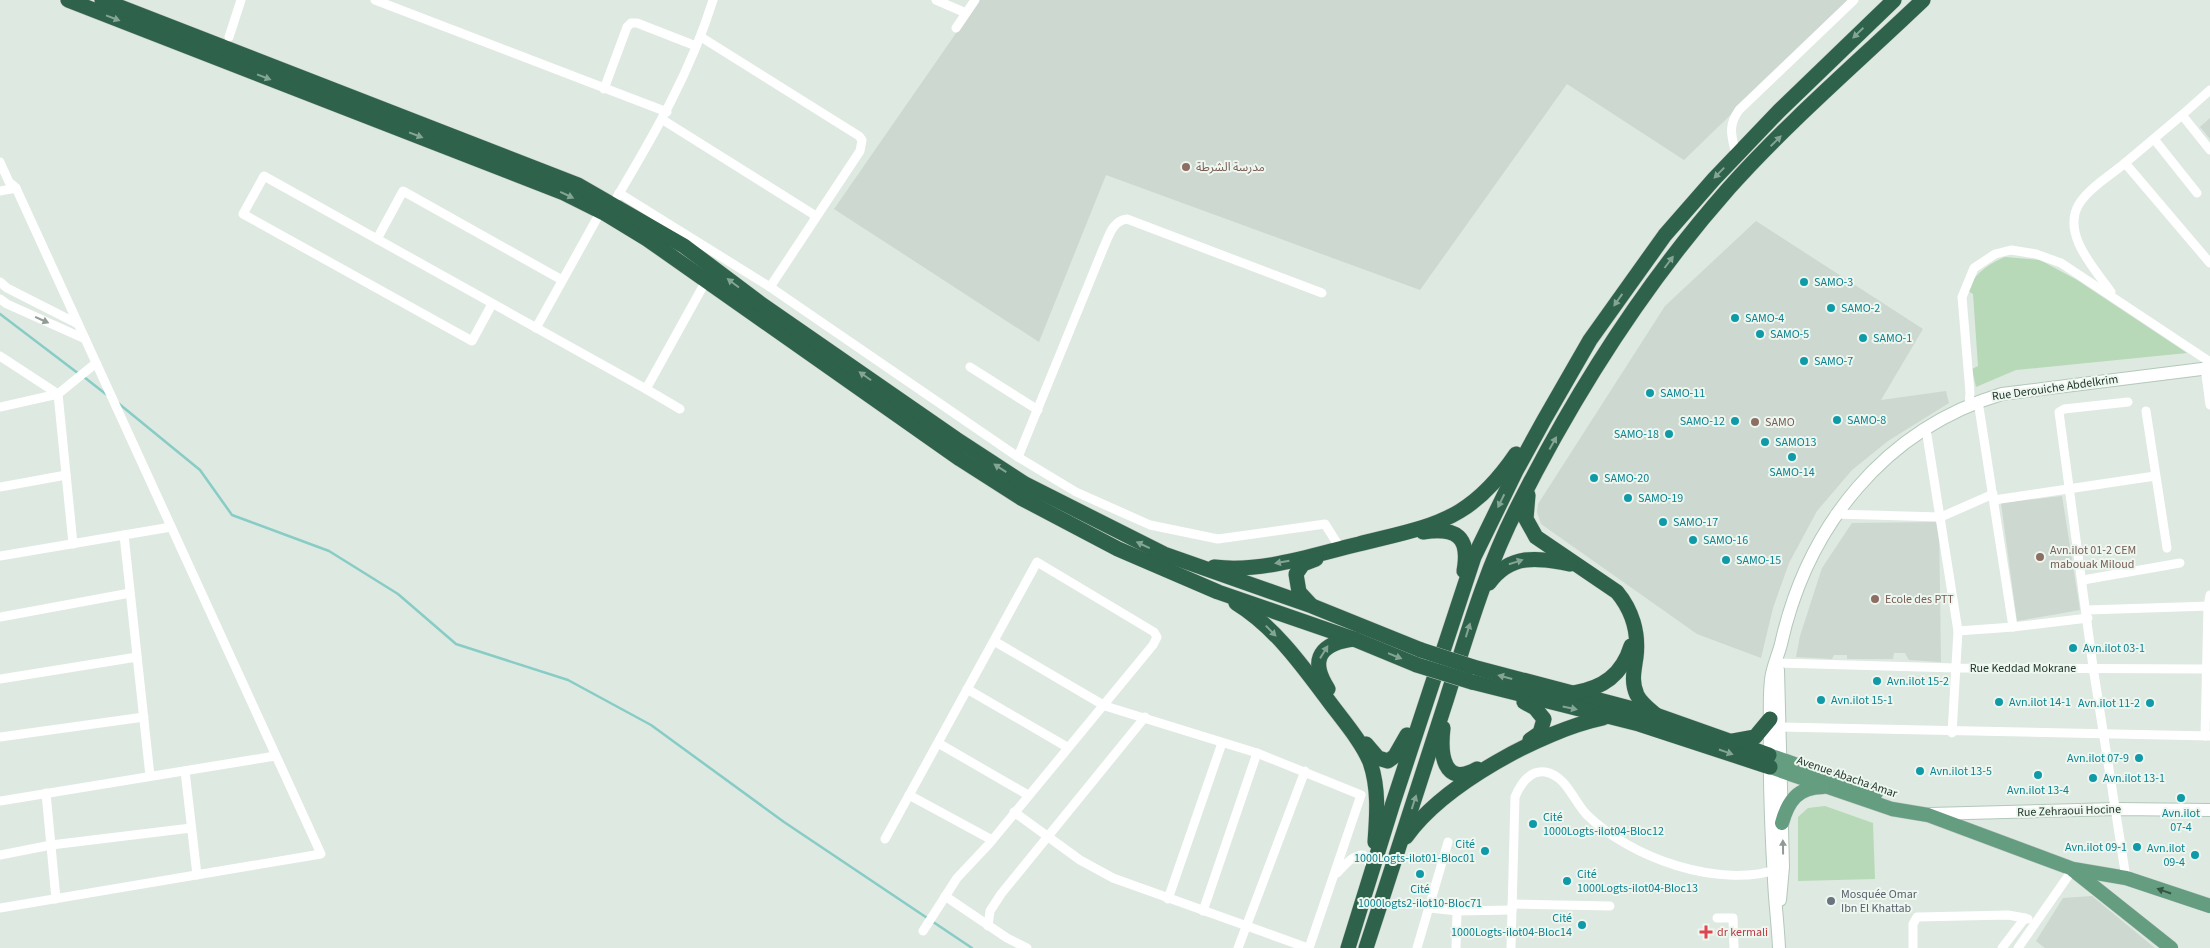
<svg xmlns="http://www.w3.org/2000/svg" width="2210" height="948" viewBox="0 0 2210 948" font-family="'Source Sans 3','Noto Sans Arabic',sans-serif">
  <rect width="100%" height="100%" fill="#dee9e1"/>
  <g fill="#ccd8d0">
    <polygon points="979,0 1849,0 1684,160 1567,84 1420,290 1106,175 1039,342 834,209"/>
    <polygon points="2210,118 2210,139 2200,127"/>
    <polygon points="1756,221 1923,329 1881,400 1946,391 1949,403 1888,441 1852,470 1817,511 1789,563 1773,608 1761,658 1697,634 1541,524 1537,512 1538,504 1665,306"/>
    <polygon points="2062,496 2080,610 2017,621 2001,503"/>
    <polygon points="1939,522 1941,662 1909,660 1905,653 1894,653 1893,659 1847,659 1847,655 1834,655 1832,659 1796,657 1800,636 1822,568 1852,523"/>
    <polygon points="2092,896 2155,948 2045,948 2036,941 2063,898"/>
  </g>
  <g fill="#b7d9b8">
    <path d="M2005,257L2040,260L2077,280L2187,353L2016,370L1976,387L1972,369L1978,366L1973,294L1966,290C1977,273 1986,265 2005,257Z"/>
    <polygon points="1825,806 1873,823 1875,879 1798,881 1798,817 1808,808"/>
  </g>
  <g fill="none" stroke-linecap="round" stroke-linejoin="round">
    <g stroke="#87ccc5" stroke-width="2.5">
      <polyline points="0,314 79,374"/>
      <polyline points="84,377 107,395"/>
      <polyline points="118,403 200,470 232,515 329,551 398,594 456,644 568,680 651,725 784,822 972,948"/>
    </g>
    <defs>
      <g id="secondary">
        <polyline points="1778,670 1783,867 1780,900"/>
        <polyline points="1930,814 2116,809 2210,810"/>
        <path d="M1779,948C1778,925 1775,903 1774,880C1771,830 1769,780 1770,729C1770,713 1769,697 1771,680C1772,668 1778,656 1781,644C1807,527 1884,429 2002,394L2210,368"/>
      </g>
      <g id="primary">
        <polyline points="1769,755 1876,793"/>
        <polyline points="1770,767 1892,809 1928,815 2073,869 2126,878 2210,906"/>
        <path d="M1782,823C1788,801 1798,787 1823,787"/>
        <polyline points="2073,870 2171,948"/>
      </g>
      <g id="highway">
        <polyline points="68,0 564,193 606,214 647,239 960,459 1021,498 1118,549 1218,592 1354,639 1417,665"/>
        <polyline points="102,0 578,185 684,246 761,304 956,439 1025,484 1164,554 1312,606 1421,650"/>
        <path d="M1528,495L1526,519L1536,537L1617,592C1632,610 1639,633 1636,657C1634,671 1631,682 1637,695C1641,703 1649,709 1656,715"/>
        <path d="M1423,532C1457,527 1470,537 1464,571"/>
        <path d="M1214,567C1262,573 1313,555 1359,544C1393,535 1431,529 1460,511C1483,497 1501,476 1516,454"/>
        <path d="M1489,583C1511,553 1537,558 1570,564"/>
        <path d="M1236,603C1277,628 1306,671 1334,708C1347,725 1362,743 1370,762C1379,788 1377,815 1375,842"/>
        <polyline points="1311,605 1299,592 1296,574 1303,564 1316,559"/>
        <polyline points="1473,667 1656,715 1769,755"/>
        <polyline points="1472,682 1639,724 1770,767"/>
        <path d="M1328,689C1308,658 1322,643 1354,639"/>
        <path d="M1574,693C1603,688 1622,675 1631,646"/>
        <polyline points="1524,702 1535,708 1544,719 1540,733 1530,740"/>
        <path d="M1443,728C1440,753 1443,788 1477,769"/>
        <polyline points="1733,741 1755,737 1770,719"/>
        <polyline points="1366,744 1378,758 1388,761 1395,756 1407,735"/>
        <path d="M1406,837C1443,785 1541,731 1603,718"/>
        <polyline points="1348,948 1393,803 1474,557 1516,471 1544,420 1590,340 1665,235 1714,179 1779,111 1894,0"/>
        <path d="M1366,948C1393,866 1419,784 1446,701C1467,635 1486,568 1518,506C1575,393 1645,283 1729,188C1789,121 1858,62 1923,0"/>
      </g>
    </defs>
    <use href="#secondary" stroke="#b2c8ba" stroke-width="14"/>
    <use href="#primary" stroke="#c1c7c4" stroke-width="15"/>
    <use href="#highway" stroke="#c1c7c4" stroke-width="16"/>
    <g stroke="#fff" stroke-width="9">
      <polyline points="375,0 667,112"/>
      <polyline points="936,0 966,13"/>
      <polyline points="956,28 975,0"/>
      <polyline points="229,37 241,0"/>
      <polyline points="701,37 859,136 862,140 860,151 770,287"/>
      <polyline points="604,89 627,27 631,23 637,23 696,46"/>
      <polyline points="2210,90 2182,115 2210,150"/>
      <polyline points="663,120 816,216"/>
      <polyline points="2154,139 2197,193"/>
      <path d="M1736,155C1732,136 1727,127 1739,110L1854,0"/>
      <polyline points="0,162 9,182 16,188"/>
      <polyline points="2125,163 2182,115"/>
      <polyline points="0,191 16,188 321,854 0,908"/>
      <polyline points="619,193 770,287 1018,457 1076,492 1150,525 1218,539 1325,524 1340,548"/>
      <path d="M617,197C655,133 691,71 713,0"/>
      <polyline points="377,239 403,191 562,280"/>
      <polyline points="0,282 7,288 78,324"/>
      <path d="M2111,292C2095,269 2061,234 2079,204C2089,188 2111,175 2125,163L2210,263"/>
      <polyline points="0,299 7,304 85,339"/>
      <polyline points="492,304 472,341 243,214 264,176 646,389 680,409"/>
      <polyline points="536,328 601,211"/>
      <polyline points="0,356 58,394 73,544"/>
      <polyline points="970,367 1038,410"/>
      <polyline points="2205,368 2210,405"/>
      <polyline points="646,389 707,279"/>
      <polyline points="1978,401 2013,627"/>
      <polyline points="1969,405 1970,393 1962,297 1974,268 1995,254 2011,250 2036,254 2061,263 2210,362"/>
      <polyline points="0,407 58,394 96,363"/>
      <polyline points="2146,411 2167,548"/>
      <polyline points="1926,429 1958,631 1952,733"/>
      <path d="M1018,457L1103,249C1109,236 1112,221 1127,219L1322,293"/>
      <polyline points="0,487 66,475"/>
      <polyline points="1994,500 2155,476"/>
      <polyline points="1835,514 1941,517 1993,494"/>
      <polyline points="124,535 150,776"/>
      <polyline points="0,556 171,527"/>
      <polyline points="2083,580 2180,563"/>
      <polyline points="2087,610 2210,606"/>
      <polyline points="0,617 130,593"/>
      <polyline points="1958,631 2013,627 2088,618"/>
      <polyline points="994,641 1105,706 1257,753 1361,795 1309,948"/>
      <polyline points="1776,663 1956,668 2210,669"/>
      <polyline points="0,679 137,657"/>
      <polyline points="967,689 1067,747"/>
      <polyline points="1780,727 2210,736"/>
      <polyline points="2205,736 2208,606 2210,595"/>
      <polyline points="0,737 144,717"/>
      <polyline points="938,743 1028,795"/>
      <polyline points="185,771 197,875"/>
      <polyline points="46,793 56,899"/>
      <polyline points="909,795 992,840"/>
      <polyline points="0,801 275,756"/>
      <polyline points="1014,812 1080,860 1113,878 1308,948"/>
      <polyline points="885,839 1037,562 1154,632 1157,637 1153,645 989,844 957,878 923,931"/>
      <polyline points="0,855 51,845 191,828"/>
      <path d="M1337,873C1345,865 1351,856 1363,855L1373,868"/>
      <polyline points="2126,878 2093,667 2059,412 2064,409 2128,402"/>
      <polyline points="945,896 1007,938 1027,948"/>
      <polyline points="1168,899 1222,743"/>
      <polyline points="1512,904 1610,906"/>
      <polyline points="1430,908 1457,911 1456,948"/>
      <polyline points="1203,911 1257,753"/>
      <polyline points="1457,911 1512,910"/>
      <polyline points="1717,918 1733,918 1734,948"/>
      <polyline points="988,926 990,911 1001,894 1145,717"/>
      <polyline points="1238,948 1305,771"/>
      <polyline points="1417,948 1448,842"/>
      <path d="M1511,948L1515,797C1520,785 1529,770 1545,772C1566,775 1574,802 1587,815C1631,858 1718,889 1779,869"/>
      <polyline points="1913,948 1913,924 1917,917 2008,915 2025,918"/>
      <polyline points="2002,948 2025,918 2028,919"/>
      <polyline points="2018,948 2073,869"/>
    </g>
    <use href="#secondary" stroke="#fff" stroke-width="12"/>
    <use href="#primary" stroke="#649d80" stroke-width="14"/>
    <use href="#highway" stroke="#2e624a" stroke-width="15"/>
    <defs>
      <g id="highway-bridge">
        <polyline points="1421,650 1473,667"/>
        <polyline points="1417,665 1472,682"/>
      </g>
    </defs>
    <use href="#highway-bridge" stroke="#c1c7c4" stroke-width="16" stroke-linecap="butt"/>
    <use href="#highway-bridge" stroke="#2e624a" stroke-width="15"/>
  </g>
  <defs><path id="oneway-solid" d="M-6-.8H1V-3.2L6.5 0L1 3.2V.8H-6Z" transform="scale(1.25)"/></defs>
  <g fill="#84a595">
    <use href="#oneway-solid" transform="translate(113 18) rotate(21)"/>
    <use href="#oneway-solid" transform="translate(1858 33) rotate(136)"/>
    <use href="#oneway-solid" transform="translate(264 77) rotate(21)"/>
    <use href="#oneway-solid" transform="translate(416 135) rotate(21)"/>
    <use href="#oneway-solid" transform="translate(1776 141) rotate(-44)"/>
    <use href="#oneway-solid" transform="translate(1719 173) rotate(134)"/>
    <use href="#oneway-solid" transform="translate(567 195) rotate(25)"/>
    <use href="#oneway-solid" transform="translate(1669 262) rotate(-53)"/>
    <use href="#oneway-solid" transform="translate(733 283) rotate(-143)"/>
    <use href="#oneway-solid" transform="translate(1618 300) rotate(125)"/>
    <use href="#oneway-solid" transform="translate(865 376) rotate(-145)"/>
    <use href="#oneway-solid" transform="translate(1553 443) rotate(-61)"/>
    <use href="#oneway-solid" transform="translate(1000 468) rotate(-147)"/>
    <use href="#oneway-solid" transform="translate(1501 501) rotate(116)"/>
    <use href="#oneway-solid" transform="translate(1143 545) rotate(-155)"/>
    <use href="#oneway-solid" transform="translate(1282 562) rotate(170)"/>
    <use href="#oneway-solid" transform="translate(1516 562) rotate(-18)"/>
    <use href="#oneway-solid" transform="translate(1468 630) rotate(-73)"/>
    <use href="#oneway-solid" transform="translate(1271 631) rotate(46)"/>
    <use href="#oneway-solid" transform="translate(1324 652) rotate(-58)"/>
    <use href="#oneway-solid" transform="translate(1395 656) rotate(22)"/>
    <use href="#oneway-solid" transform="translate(1505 677) rotate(-165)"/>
    <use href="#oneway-solid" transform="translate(1570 708) rotate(12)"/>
    <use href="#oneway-solid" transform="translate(1726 752) rotate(19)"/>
    <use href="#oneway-solid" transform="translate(1414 802) rotate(-72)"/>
  </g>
  <g fill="#909b95">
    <use href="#oneway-solid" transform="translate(42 320) rotate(24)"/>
    <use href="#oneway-solid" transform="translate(1783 847) rotate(-91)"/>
  </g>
  <use fill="#345644" href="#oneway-solid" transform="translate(2164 891) rotate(-161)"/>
  <g fill="#8d6e63" stroke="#eef6f0" stroke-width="2">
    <circle cx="1186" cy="167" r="5"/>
    <circle cx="1755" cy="422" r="5"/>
    <circle cx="2040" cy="557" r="5"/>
    <circle cx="1875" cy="599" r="5"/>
  </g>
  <g fill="#0f9aa8" stroke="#eef6f0" stroke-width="2">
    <circle cx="1804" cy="282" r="5"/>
    <circle cx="1831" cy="308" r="5"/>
    <circle cx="1735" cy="318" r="5"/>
    <circle cx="1760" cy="334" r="5"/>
    <circle cx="1863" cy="338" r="5"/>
    <circle cx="1804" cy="361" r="5"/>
    <circle cx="1650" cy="393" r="5"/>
    <circle cx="1837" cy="420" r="5"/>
    <circle cx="1735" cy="421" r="5"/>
    <circle cx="1669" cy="434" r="5"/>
    <circle cx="1765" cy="442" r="5"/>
    <circle cx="1792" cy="457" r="5"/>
    <circle cx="1594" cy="478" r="5"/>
    <circle cx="1628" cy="498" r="5"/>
    <circle cx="1663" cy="522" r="5"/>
    <circle cx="1693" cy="540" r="5"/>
    <circle cx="1726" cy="560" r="5"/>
    <circle cx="2073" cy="648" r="5"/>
    <circle cx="1877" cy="681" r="5"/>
    <circle cx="1821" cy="700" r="5"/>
    <circle cx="1999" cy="702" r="5"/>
    <circle cx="2150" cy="703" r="5"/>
    <circle cx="2139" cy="758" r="5"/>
    <circle cx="1920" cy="771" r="5"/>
    <circle cx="2038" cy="775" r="5"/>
    <circle cx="2093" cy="778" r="5"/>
    <circle cx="2181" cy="798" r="5"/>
    <circle cx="1533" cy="824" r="5"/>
    <circle cx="2137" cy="847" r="5"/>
    <circle cx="1485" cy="851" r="5"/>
    <circle cx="2195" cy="855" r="5"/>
    <circle cx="1420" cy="874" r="5"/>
    <circle cx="1567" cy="881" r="5"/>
    <circle cx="1582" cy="925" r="5"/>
  </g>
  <circle fill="#6b7280" stroke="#eef6f0" stroke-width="2" cx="1831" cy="901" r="5"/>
  <path fill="#e0444e" stroke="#eef6f0" stroke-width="2" d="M1703.5 924.5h5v5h5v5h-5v5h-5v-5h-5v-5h5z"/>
  <g text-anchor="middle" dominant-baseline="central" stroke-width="4" stroke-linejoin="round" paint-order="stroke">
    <g font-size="12" fill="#785e54" stroke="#eef6f0" text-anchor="start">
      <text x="1196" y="167">مدرسة الشرطة</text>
      <text x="1765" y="422">SAMO</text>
      <text x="2050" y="550">Avn.ilot 01-2 CEM<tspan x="2050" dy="14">mabouak Miloud</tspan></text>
      <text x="1885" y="599">Ecole des PTT</text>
    </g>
    <g font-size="12" fill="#0d838f" stroke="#eef6f0" text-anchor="start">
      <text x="1814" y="282">SAMO-3</text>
      <text x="1841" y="308">SAMO-2</text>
      <text x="1745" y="318">SAMO-4</text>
      <text x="1770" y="334">SAMO-5</text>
      <text x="1873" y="338">SAMO-1</text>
      <text x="1814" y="361">SAMO-7</text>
      <text x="1660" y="393">SAMO-11</text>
      <text x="1847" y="420">SAMO-8</text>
      <text x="1725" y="421" text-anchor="end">SAMO-12</text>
      <text x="1659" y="434" text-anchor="end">SAMO-18</text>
      <text x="1775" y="442">SAMO13</text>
      <text x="1792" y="472" text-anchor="middle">SAMO-14</text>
      <text x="1604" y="478">SAMO-20</text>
      <text x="1638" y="498">SAMO-19</text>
      <text x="1673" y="522">SAMO-17</text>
      <text x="1703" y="540">SAMO-16</text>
      <text x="1736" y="560">SAMO-15</text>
      <text x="2083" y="648">Avn.ilot 03-1</text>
      <text x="1887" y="681">Avn.ilot 15-2</text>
      <text x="1831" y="700">Avn.ilot 15-1</text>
      <text x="2009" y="702">Avn.ilot 14-1</text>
      <text x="2140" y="703" text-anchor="end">Avn.ilot 11-2</text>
      <text x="2129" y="758" text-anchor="end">Avn.ilot 07-9</text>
      <text x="1930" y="771">Avn.ilot 13-5</text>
      <text x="2103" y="778">Avn.ilot 13-1</text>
      <text x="2038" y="790" text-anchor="middle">Avn.ilot 13-4</text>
      <text x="2181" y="813" text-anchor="middle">Avn.ilot<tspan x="2181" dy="14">07-4</tspan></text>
      <text x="1543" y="817">Cité<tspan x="1543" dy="14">1000Logts-ilot04-Bloc12</tspan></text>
      <text x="1475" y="844" text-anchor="end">Cité<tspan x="1475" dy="14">1000Logts-ilot01-Bloc01</tspan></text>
      <text x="2127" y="847" text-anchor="end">Avn.ilot 09-1</text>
      <text x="2185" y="848" text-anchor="end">Avn.ilot<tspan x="2185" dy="14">09-4</tspan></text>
      <text x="1577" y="874">Cité<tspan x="1577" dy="14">1000Logts-ilot04-Bloc13</tspan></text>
      <text x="1420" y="889" text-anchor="middle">Cité<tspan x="1420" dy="14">1000logts2-ilot10-Bloc71</tspan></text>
      <text x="1572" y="918" text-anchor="end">Cité<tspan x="1572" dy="14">1000Logts-ilot04-Bloc14</tspan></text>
    </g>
    <g font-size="12" fill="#20372b" stroke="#eef6f0">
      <text transform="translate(2055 388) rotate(-8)">Rue Derouiche Abdelkrim</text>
      <text x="2023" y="668">Rue Keddad Mokrane</text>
      <text transform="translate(1847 777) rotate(19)">Avenue Abacha Amar</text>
      <text transform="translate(2069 811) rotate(-2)">Rue Zehraoui Hocine</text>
    </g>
    <g font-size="12" fill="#5b616d" stroke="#eef6f0" text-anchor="start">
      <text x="1841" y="894">Mosquée Omar<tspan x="1841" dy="14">Ibn El Khattab</tspan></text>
    </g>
    <g font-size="12" fill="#be3a42" stroke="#eef6f0" text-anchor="start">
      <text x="1717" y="932">dr kermali</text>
    </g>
  </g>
</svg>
